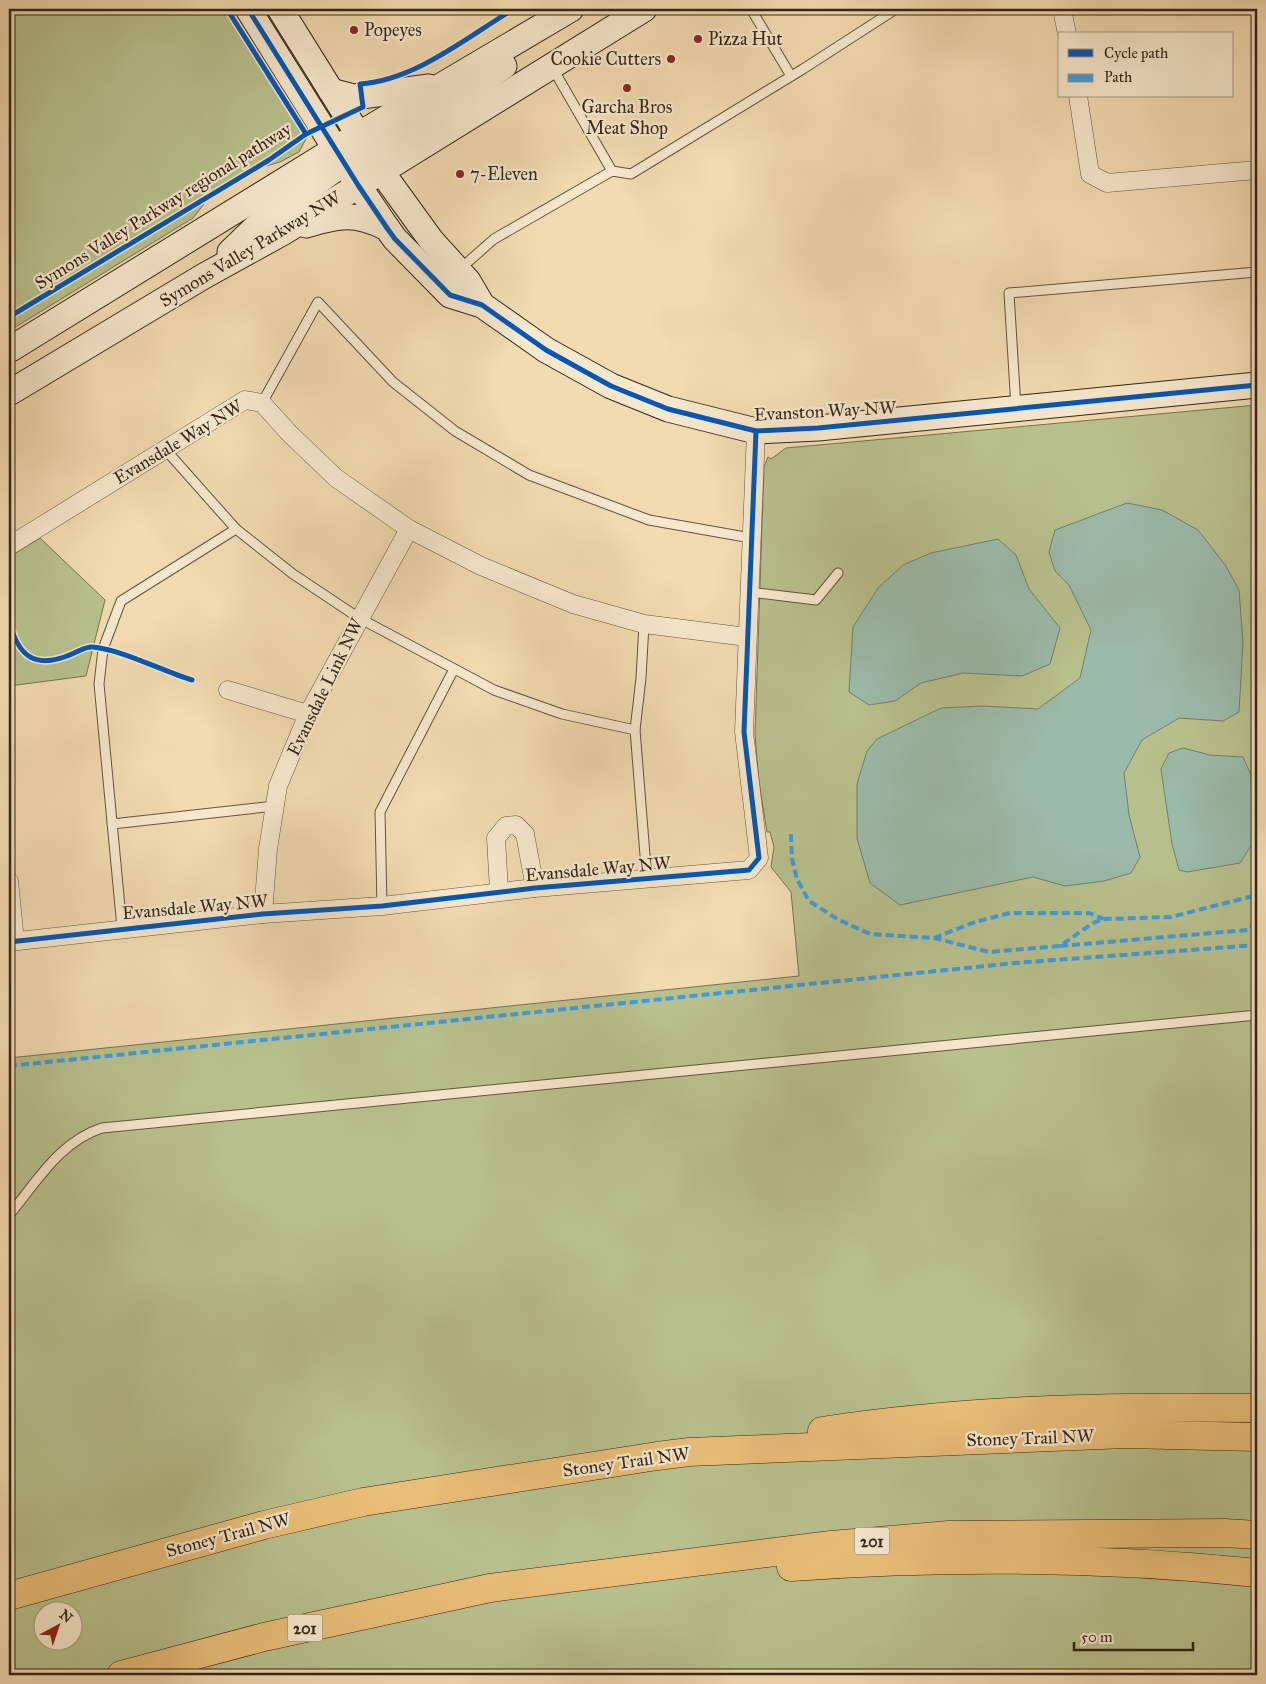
<svg xmlns="http://www.w3.org/2000/svg" width="1266" height="1684" viewBox="0 0 1266 1684" font-family="'IM FELL Great Primer',serif">
  <rect width="100%" height="100%" fill="#f2dbb1"/>
  <filter id="stains"><feTurbulence type="fractalNoise" baseFrequency=".004" numOctaves="4"/><feColorMatrix values="0 0 0 0 .2 0 0 0 0 .09 0 0 0 0 .02 0 0 0 .5 -.17"/></filter>
  <radialGradient id="worn" r=".72"><stop offset=".6" stop-color="#630" stop-opacity="0"/><stop offset="1" stop-color="#630" stop-opacity=".3"/></radialGradient>
  <g fill="#b8c18d" stroke="#767352" fill-rule="evenodd">
    <polygon points="9,9 234,9 308,125 307,137 299,152 280,162 259,168 208,199 193,218 9,331"/>
    <path d="M1257,405V1675H9V1058L799,976L791,892L771,867L774,847L770,832H767L759,782L755,735L764,467L768,457L771,459L786,448ZM42,1612H72V1642H42Z"/>
    <polygon points="40,538 105,600 86,676 9,686 9,557"/>
  </g>
  <g fill="#9bbbaa" stroke="#727f70">
    <polygon points="1127,503 1162,510 1198,530 1226,566 1239,590 1243,642 1239,712 1223,721 1179,718 1142,740 1124,773 1129,815 1140,857 1131,873 1104,881 1065,886 1033,877 900,905 870,883 857,838 857,784 867,751 877,739 941,708 983,706 1038,709 1080,678 1091,630 1069,585 1055,571 1049,552 1055,530"/>
    <polygon points="998,539 1016,555 1029,589 1060,628 1050,664 1022,676 963,673 921,683 895,701 869,705 849,692 853,627 878,588 903,565 931,553"/>
    <polygon points="1183,748 1210,755 1243,757 1251,775 1253,843 1240,863 1187,872 1179,870 1172,844 1161,769 1169,753"/>
  </g>
  <g fill="none" stroke-linecap="round" stroke-linejoin="round">
    <defs>
      <g id="lane">
        <polyline points="751,9 791,76"/>
        <polyline points="552,67 612,171 631,174 803,69 896,9"/>
        <polyline points="460,269 494,239 612,171"/>
        <polyline points="262,403 318,302 393,382 455,431 529,475 649,520 751,538"/>
        <polyline points="1016,408 1009,293 1257,272"/>
        <polyline points="164,448 236,529 293,574 359,618 494,690 562,714 635,730"/>
        <polyline points="749,592 816,600 838,573"/>
        <polyline points="644,624 641,678 635,730 647,880"/>
        <polyline points="112,824 275,806"/>
        <polyline points="382,906 380,812 454,669"/>
        <polyline points="122,928 99,684 103,649 121,601 236,529"/>
        <path d="M9,1215C36,1183 60,1141 102,1128L1257,1015"/>
      </g>
      <g id="street">
        <polyline points="1062,9 1067,34"/>
        <polyline points="1078,96 1090,174 1107,183 1257,170"/>
        <polyline points="9,546 245,400 262,403 289,433 336,478 409,529 481,566 573,604 644,624 747,637"/>
        <polyline points="228,690 308,714"/>
        <polyline points="9,881 15,941"/>
        <polyline points="499,891 496,838 506,826 516,825 525,834 535,888"/>
        <polyline points="263,914 268,849 278,786 308,714 409,529"/>
        <polyline points="9,942 263,914 382,906 535,888 749,870 759,858 744,732 756,431"/>
      </g>
      <g id="secondary">
        <polyline points="248,9 358,185 387,228 395,239 450,295 482,305 546,350 611,386 668,409 756,431 818,428 1257,385"/>
        <polyline points="280,9 381,171 431,240 468,281 482,305"/>
        <polyline points="331,91 354,97 429,87"/>
        <polyline points="361,170 371,157 504,66"/>
        <path d="M306,225C340,215 355,212 387,228"/>
        <polyline points="230,252 256,227 345,162 355,150"/>
        <polyline points="9,350 358,135 571,9"/>
        <polyline points="9,393 204,276 282,233 644,9"/>
      </g>
      <g id="highway">
        <path d="M822,1431C966,1409 1112,1406 1257,1408"/>
        <path d="M791,1567C946,1556 1103,1557 1257,1573"/>
        <polyline points="9,1596 264,1525 363,1502 657,1456 689,1452 1125,1434 1257,1437"/>
        <polyline points="121,1675 264,1637 490,1588 831,1545 949,1535 1225,1533 1257,1535"/>
      </g>
    </defs>
    <use href="#lane" stroke="#64523e" stroke-width="11"/>
    <use href="#street" stroke="#64523e" stroke-width="19"/>
    <use href="#secondary" stroke="#352518" stroke-width="27"/>
    <use href="#highway" stroke="#352518" stroke-width="29"/>
    <use href="#lane" stroke="#f7e8cc" stroke-width="9"/>
    <use href="#street" stroke="#f7e8cc" stroke-width="18"/>
    <use href="#secondary" stroke="#f7e8cc" stroke-width="25"/>
    <use href="#highway" stroke="#e9be78" stroke-width="28"/>
    <g stroke="#3e9cdf" stroke-width="4" stroke-dasharray="8 4" stroke-linecap="butt">
      <polyline points="791,834 792,859 797,879 809,901 839,920 870,934 934,938 989,952 1060,946 1093,923 1104,919 1171,917 1257,895"/>
      <polyline points="934,938 975,922 1010,913 1089,913 1104,919"/>
      <polyline points="1060,946 1248,930 1257,922"/>
      <polyline points="9,1066 1015,963 1257,945"/>
    </g>
    <defs>
      <g id="cycleway">
        <polyline points="227,9 306,134"/>
        <polyline points="248,9 358,185 387,228 395,239 450,295 482,305 546,350 611,386 668,409 756,431 818,428 1257,385"/>
        <path d="M9,317L269,160L306,134L363,107L360,84C416,80 467,37 514,9"/>
        <path d="M9,620C18,657 35,670 72,654C79,651 86,646 93,647C123,650 162,671 192,680"/>
        <polyline points="9,942 263,914 382,906 535,888 749,870 759,858 744,732 756,431"/>
      </g>
    </defs>
    <use href="#cycleway" stroke="#f7e8cc" stroke-width="8"/>
    <use href="#cycleway" stroke="#0057b8" stroke-width="5"/>
  </g>
  <g fill="#8f2418" stroke="#f7e8cc" stroke-width="2">
    <circle cx="354" cy="30" r="5"/>
    <circle cx="698" cy="39" r="5"/>
    <circle cx="671" cy="59" r="5"/>
    <circle cx="627" cy="88" r="5"/>
    <circle cx="460" cy="174" r="5"/>
  </g>
  <g text-anchor="middle" dominant-baseline="central" stroke-width="4.5" stroke-linejoin="round" paint-order="stroke">
    <g fill="#f7e8cc" stroke="#6f604e" stroke-width="1">
      <rect x="854.5" y="1527.5" width="35" height="27" rx="4"/>
      <rect x="287.5" y="1614.5" width="35" height="27" rx="4"/>
    </g>
    <g font-size="16" font-weight="bold" fill="#352518">
      <text x="872" y="1541">201</text>
      <text x="305" y="1628">201</text>
    </g>
    <g font-size="18" fill="#352518" stroke="#f7e8cc" text-anchor="start">
      <text x="364" y="30">Popeyes</text>
      <text x="708" y="39">Pizza Hut</text>
      <text x="661" y="59" text-anchor="end">Cookie Cutters</text>
      <text x="627" y="107" text-anchor="middle">Garcha Bros<tspan x="627" dy="21">Meat Shop</tspan></text>
      <text x="470" y="174">7-Eleven</text>
    </g>
    <g font-size="18" fill="#352518" stroke="#f7e8cc">
      <text transform="translate(163 206) rotate(-32)">Symons Valley Parkway regional pathway</text>
      <text transform="translate(250 249) rotate(-31)">Symons Valley Parkway NW</text>
      <text transform="translate(825 411) rotate(-3)">Evanston Way NW</text>
      <text transform="translate(178 442) rotate(-31)">Evansdale Way NW</text>
      <text transform="translate(325 687) rotate(-64)">Evansdale Link NW</text>
      <text transform="translate(598 869) rotate(-5)">Evansdale Way NW</text>
      <text transform="translate(195 907) rotate(-5)">Evansdale Way NW</text>
      <text transform="translate(1030 1438) rotate(-2)">Stoney Trail NW</text>
      <text transform="translate(626 1462) rotate(-8)">Stoney Trail NW</text>
      <text transform="translate(228 1535) rotate(-15)">Stoney Trail NW</text>
    </g>
  </g>
  <rect width="1266" height="1684" fill="none" stroke="#f2dbb1" stroke-width="30"/>
  <rect x="10" y="10" width="1246" height="1664" fill="none" stroke="#352518" stroke-width="2.5"/>
  <rect x="15" y="15" width="1236" height="1654" fill="none" stroke="#352518"/>
  <rect x="1058" y="32" width="175" height="65" fill="#f7e8cc" stroke="#a99a84"/>
  <rect x="1068" y="49" width="25" height="8" fill="#0057b8" stroke="#a99a84"/>
  <text x="1104" y="58" font-size="15" fill="#352518">Cycle path</text>
  <rect x="1068" y="74" width="25" height="8" fill="#3e9cdf" stroke="#a99a84"/>
  <text x="1104" y="82" font-size="15" fill="#352518">Path</text>
  <g transform="translate(58 1626) rotate(40)"><circle r="24" fill="#f7e8cc" stroke="#a99a84"/>
  <path d="M0-4L9 19L0 12L-9 19Z" fill="#8f2418"/>
  <text y="-8" font-size="14" font-weight="bold" text-anchor="middle" fill="#352518">N</text>
  </g>
  <path d="M1074 1642v8h119v-8" fill="none" stroke="#352518" stroke-width="2.5"/>
  <text x="1081" y="1642" font-size="15" fill="#352518" stroke="#f7e8cc" stroke-width="4" paint-order="stroke">50 m</text>
  <rect width="100%" height="100%" filter="url(#stains)"/>
  <rect width="100%" height="100%" fill="url(#worn)"/>
</svg>
